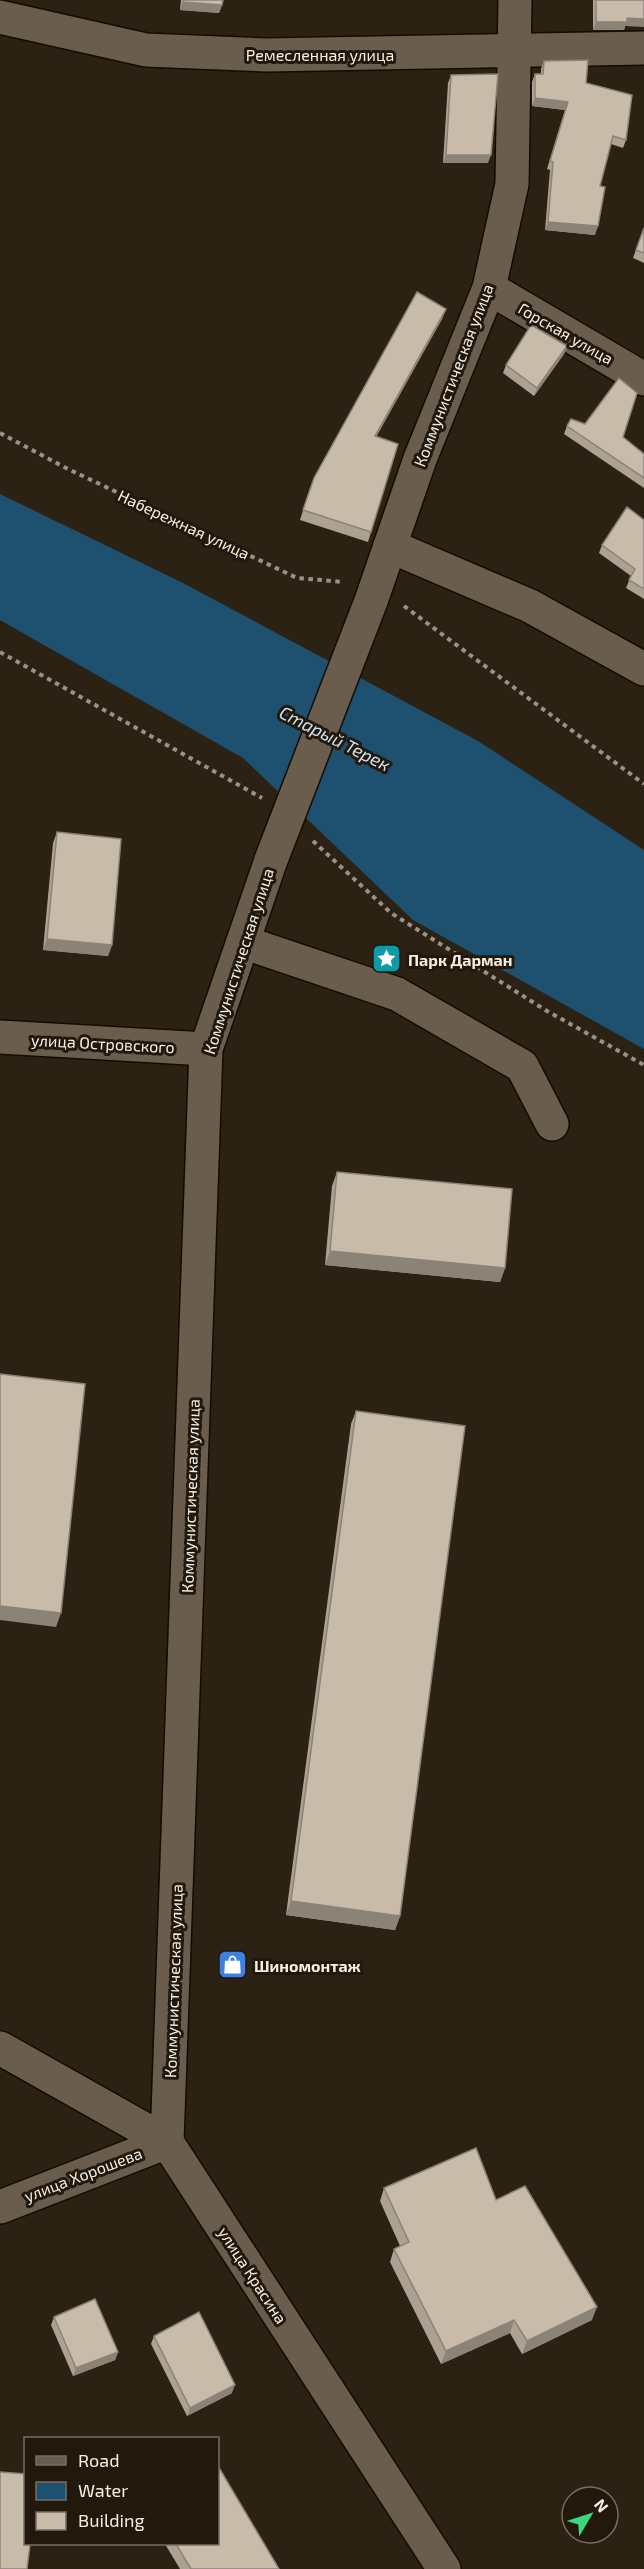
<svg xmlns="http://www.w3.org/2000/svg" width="644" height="2569" viewBox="0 0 644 2569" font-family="'Exo 2',sans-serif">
  <rect width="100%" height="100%" fill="#2c2214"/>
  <polygon fill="#1d516f" points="0,494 183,583 478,741 644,850 644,1049 413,920 243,758 0,620"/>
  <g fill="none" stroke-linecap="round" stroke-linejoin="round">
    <defs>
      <g id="minor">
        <polyline points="0,17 146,50 267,55 644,48"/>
        <polyline points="489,288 644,379"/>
        <polyline points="390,546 530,606 644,669"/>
        <polyline points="371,601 420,459 489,288 512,184 515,0"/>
        <polyline points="243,942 397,994 522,1066 552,1124"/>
        <polyline points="0,1037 206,1049"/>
        <polyline points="0,2048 167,2142 444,2569"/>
        <polyline points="0,2207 167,2142 206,1049 271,860"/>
      </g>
    </defs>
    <use href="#minor" stroke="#140b02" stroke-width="36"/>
    <g stroke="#9a9287" stroke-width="4" stroke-dasharray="4.5 4.5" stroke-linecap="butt">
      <polyline points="0,433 66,468 297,578 344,582"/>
      <polyline points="404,606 644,784"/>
      <polyline points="0,652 262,798"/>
      <polyline points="313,841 391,913 547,1011 644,1065"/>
    </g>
    <use href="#minor" stroke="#6a5d4e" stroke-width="33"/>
    <defs>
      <polyline id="minor-bridge" points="271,860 371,601"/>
    </defs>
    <use href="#minor-bridge" stroke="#140b02" stroke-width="36" stroke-linecap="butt"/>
    <use href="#minor-bridge" stroke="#6a5d4e" stroke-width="33"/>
  </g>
  <g fill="#aca192">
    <polygon points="181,0 223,0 222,5 219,13 180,10"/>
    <polygon points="593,0 644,0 625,26 624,30 593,30"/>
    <polygon points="544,61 586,83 626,140 623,148 611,144 600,186 595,235 545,230 550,170 547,169 565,110 532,106 532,82 535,74 541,74 541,69"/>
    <polygon points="451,75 488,163 443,163 448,83"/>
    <polygon points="644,228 644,263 633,258"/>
    <polygon points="446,309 442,319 376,437 371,532 368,542 300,520 310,488"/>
    <polygon points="567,346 564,354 534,396 503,373 506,365"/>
    <polygon points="567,426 623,437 644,454 644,488 564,434"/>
    <polygon points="644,520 644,599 626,588 631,576 599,553 602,545"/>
    <polygon points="57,832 112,945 108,956 43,950 53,843"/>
    <polygon points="337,1172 505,1268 500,1282 325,1265 332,1186"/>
    <polygon points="356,1411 400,1916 395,1930 286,1915 351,1424"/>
    <polygon points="384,2188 496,2200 592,2320 522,2354 510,2333 441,2364 390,2262 394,2249 400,2246 380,2201"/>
    <polygon points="54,2317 118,2352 115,2360 73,2376 51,2325"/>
    <polygon points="154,2336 232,2393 187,2416 151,2344"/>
    <polygon points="165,2544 218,2544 279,2569 180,2569"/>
  </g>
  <g fill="#8c8377">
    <polygon points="183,2 222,5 219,13 180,10"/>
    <polygon points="627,18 644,19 644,27 625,26 624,30 593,30 596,22"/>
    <polygon points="535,98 568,102 565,110 532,106"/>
    <polygon points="446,155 491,155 488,163 443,163"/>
    <polygon points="548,222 598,226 595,235 545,230"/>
    <polygon points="446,309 442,319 371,446 375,436"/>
    <polygon points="567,346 564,354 534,396 537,388"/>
    <polygon points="47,939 112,945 108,956 43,950"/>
    <polygon points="330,1251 505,1268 500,1282 325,1265"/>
    <polygon points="0,1606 61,1613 56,1627 0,1620"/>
    <polygon points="291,1901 400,1916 395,1930 286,1915"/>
    <polygon points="597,2307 592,2320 522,2354 527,2341"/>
    <polygon points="514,2320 510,2333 441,2364 446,2351"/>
    <polygon points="118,2352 115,2360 73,2376 76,2368"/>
    <polygon points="235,2385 232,2393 187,2416 190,2408"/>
  </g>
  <g fill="#c8bbaa" stroke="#8c8377" stroke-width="1.5">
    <polygon points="183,0 223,0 222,5 183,2"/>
    <polygon points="596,0 644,0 644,19 627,18 627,22 596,22"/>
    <polygon points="588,60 586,83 632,95 626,140 613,136 600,186 605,187 598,226 548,222 553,162 550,161 568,102 535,98 535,74 543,74 544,61"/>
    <polygon points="498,74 491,155 446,155 451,75"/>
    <polygon points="644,228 644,253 636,250"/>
    <polygon points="417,292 446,309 375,436 398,444 371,532 303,510 314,478"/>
    <polygon points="531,325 567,346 537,388 506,365"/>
    <polygon points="619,378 637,393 623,437 644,454 644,478 567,426 571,419 585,424"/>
    <polygon points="627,507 644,520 644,589 629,580 635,569 602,545"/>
    <polygon points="57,832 121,839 112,945 47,939"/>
    <polygon points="337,1172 512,1189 505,1268 330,1251"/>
    <polygon points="0,1374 85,1384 61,1613 0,1606"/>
    <polygon points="356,1411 465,1426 400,1916 291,1901"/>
    <polygon points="476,2148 496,2200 525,2186 597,2307 527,2341 514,2320 446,2351 394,2249 409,2242 384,2188"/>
    <polygon points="95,2299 118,2352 76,2368 54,2317"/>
    <polygon points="199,2312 235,2385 190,2408 154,2336"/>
    <polygon points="218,2466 279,2569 191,2569 176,2544 218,2544"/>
    <polygon points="0,2472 26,2474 26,2544 30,2544 27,2569 0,2569"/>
  </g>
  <defs>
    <symbol id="sight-square" viewBox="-11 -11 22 22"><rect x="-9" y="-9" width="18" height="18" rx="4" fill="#0f9aa8" stroke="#22180b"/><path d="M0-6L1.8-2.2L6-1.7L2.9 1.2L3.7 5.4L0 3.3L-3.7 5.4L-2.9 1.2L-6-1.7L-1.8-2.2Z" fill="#fff"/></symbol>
    <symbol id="shop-square" viewBox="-11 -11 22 22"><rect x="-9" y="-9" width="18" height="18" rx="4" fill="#3f7fe0" stroke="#22180b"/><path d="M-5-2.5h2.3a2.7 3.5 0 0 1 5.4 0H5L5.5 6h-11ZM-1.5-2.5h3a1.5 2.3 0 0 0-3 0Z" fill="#fff"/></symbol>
  </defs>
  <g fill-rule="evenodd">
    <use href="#sight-square" x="370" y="942" width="33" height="33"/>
    <use href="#shop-square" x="216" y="1948" width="33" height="33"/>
  </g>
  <g text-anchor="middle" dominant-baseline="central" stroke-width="6" stroke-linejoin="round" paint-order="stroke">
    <g font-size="16" fill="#f6efe6" stroke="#22180b">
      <text x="320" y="54">Ремесленная улица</text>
      <text transform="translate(566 333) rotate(30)">Горская улица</text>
      <text transform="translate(453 375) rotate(-69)">Коммунистическая улица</text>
      <text transform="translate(184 524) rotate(25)">Набережная улица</text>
      <text transform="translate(238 961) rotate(-72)">Коммунистическая улица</text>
      <text transform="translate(103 1043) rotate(3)">улица Островского</text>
      <text transform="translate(190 1496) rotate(-88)">Коммунистическая улица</text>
      <text transform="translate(173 1981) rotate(-88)">Коммунистическая улица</text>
      <text transform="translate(83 2174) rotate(-21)">улица Хорошева</text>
      <text transform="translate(253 2275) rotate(57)">улица Красина</text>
    </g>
    <g font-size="16" font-weight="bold" fill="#f6efe6" stroke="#22180b" text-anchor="start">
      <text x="408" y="959">Парк Дарман</text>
      <text x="254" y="1965">Шиномонтаж</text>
    </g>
    <g font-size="18" font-style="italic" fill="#cfe4f3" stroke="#22180b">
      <text transform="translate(335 738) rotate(27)">Старый Терек</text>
    </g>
  </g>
  <rect x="24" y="2437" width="195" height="108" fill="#22180b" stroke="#776e63" stroke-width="1.5"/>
  <rect x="36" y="2456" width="30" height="9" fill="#6a5d4e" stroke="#776e63" stroke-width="1.5"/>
  <text x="78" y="2467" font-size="18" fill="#f6efe6">Road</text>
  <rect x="36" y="2482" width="30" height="18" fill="#1d516f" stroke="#776e63" stroke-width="1.5"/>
  <text x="78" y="2497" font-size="18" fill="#f6efe6">Water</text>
  <rect x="36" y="2512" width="30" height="18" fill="#c8bbaa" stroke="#776e63" stroke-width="1.5"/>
  <text x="78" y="2527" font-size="18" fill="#f6efe6">Building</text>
  <g transform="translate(590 2515) rotate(51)"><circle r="28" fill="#22180b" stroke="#776e63" stroke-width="1.5"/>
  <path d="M0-4.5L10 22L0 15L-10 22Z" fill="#3cd77e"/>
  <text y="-9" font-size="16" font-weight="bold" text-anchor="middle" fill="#f6efe6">N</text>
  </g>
</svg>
